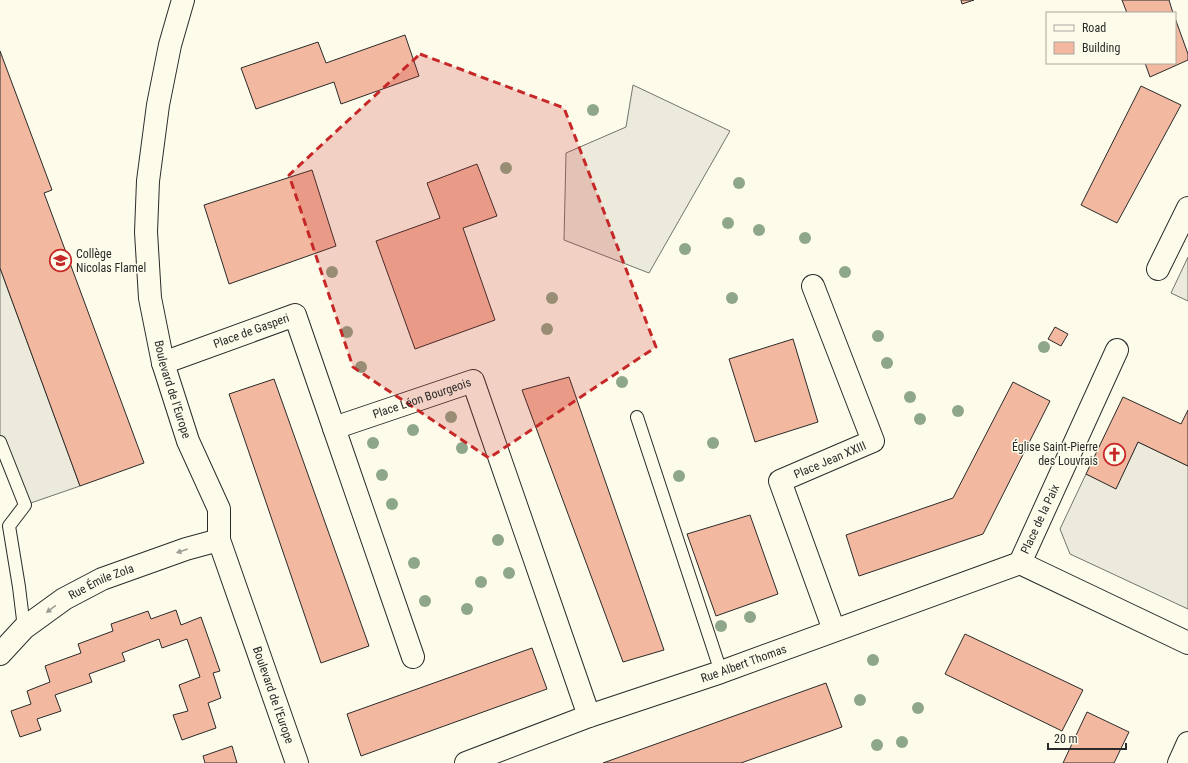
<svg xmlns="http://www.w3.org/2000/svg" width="1188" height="763" viewBox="0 0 1188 763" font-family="'Roboto Condensed',sans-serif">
  <rect width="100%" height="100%" fill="#fdfbea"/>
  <polygon fill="#ecebdb" stroke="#74746e" points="1188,257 1188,301 1171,293"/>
  <g fill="#eceadb" stroke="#74746e">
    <polygon points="633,85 730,131 649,273 564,240 566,153 626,127"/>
    <polygon points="0,268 80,486 25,505 0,435"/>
    <polygon points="1138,442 1188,466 1188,609 1070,554 1060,529 1086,474 1116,488"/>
  </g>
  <g fill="#f2b8a0" stroke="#2b2b2b">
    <polygon points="961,0 974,0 962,4"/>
    <polygon points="1122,0 1169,0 1173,13 1127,13"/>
    <polygon points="1175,18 1188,54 1188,60 1150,77 1145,63 1175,63"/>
    <polygon points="405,35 419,76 341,104 334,82 256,109 241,68 318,42 326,63"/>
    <polygon points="0,51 52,190 44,193 144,463 80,486 0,268"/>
    <polygon points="1141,86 1181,105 1117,223 1081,205"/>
    <polygon points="477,164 497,216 463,228 495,320 415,349 376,241 440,218 427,183"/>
    <polygon points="312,170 336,246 229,284 204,205"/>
    <polygon points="1055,327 1068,334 1061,346 1048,339"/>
    <polygon points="793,339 818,422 755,442 729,359"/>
    <polygon points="569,377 664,650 623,662 522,390"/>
    <polygon points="274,379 369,646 321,663 229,394"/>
    <polygon points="1013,382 1050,401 983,534 859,576 846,535 953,498"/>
    <polygon points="1123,397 1181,424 1188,410 1188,466 1138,442 1116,489 1086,474"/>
    <polygon points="750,515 778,594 716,616 687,534"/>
    <polygon points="176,610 181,625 201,617 220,671 213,673 221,698 208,703 216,728 182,740 173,715 188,711 179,685 200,677 187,639 162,648 159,639 122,653 125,661 89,674 92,682 55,695 61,711 37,719 41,730 20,737 11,711 31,704 27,691 50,682 45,666 81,653 78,644 113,631 111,624 148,611 151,619"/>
    <polygon points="965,634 1083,690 1062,731 945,674"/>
    <polygon points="532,648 547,689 361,756 347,714"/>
    <polygon points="826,683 842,727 741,763 603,763"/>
    <polygon points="1087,712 1129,732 1114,763 1063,763"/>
    <polygon points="232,746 237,763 205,763 203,756"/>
  </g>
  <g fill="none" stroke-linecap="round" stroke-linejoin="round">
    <defs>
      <g id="service">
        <polyline points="637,417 721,672"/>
        <polyline points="0,442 25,505 9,526 19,587 24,628"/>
      </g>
      <g id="minor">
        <polyline points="1158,269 1188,208"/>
        <polyline points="813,286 873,441 780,481 834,630"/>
        <polyline points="1117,350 1020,563 1188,643"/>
        <path id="s1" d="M163,363L295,315L334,428"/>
        <path id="s2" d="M413,657L334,428L473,381L589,716"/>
        <path id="s3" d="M466,763L589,716L721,672L1020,563"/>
      </g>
      <g id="tertiary">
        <path id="s4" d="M183,0L170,45L158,105L148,181L146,232L150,298L163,363L188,441L219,509V540L297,763"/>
        <path id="s5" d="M0,654L24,628L64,599L102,579L186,549L219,540"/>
        <polyline points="1179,763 1188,743"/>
      </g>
    </defs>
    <use href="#service" stroke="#2b2b2b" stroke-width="14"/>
    <use href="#minor" stroke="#2b2b2b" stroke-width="24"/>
    <use href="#tertiary" stroke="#2b2b2b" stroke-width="24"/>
    <use href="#service" stroke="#fdfbea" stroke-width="12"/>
    <use href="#minor" stroke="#fdfbea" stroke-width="22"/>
    <use href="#tertiary" stroke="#fdfbea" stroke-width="22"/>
  </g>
  <g fill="#8ea78a">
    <circle cx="593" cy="110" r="6"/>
    <circle cx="506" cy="168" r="6"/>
    <circle cx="739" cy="183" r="6"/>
    <circle cx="728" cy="223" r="6"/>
    <circle cx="759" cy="230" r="6"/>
    <circle cx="805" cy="238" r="6"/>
    <circle cx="685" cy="249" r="6"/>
    <circle cx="332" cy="272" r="6"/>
    <circle cx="845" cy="272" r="6"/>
    <circle cx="552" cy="298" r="6"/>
    <circle cx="732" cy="298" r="6"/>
    <circle cx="547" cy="329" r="6"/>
    <circle cx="347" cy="332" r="6"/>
    <circle cx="878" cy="336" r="6"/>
    <circle cx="1044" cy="347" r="6"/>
    <circle cx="887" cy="363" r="6"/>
    <circle cx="361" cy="367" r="6"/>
    <circle cx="622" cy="382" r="6"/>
    <circle cx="910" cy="397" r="6"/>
    <circle cx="958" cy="411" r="6"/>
    <circle cx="451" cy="417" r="6"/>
    <circle cx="920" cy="419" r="6"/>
    <circle cx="413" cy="430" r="6"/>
    <circle cx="373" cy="443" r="6"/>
    <circle cx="713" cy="443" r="6"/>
    <circle cx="462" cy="448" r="6"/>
    <circle cx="382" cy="475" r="6"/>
    <circle cx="679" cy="476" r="6"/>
    <circle cx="392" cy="504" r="6"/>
    <circle cx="498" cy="540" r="6"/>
    <circle cx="414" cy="563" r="6"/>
    <circle cx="509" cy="573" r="6"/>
    <circle cx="481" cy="582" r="6"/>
    <circle cx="425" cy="601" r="6"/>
    <circle cx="467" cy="609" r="6"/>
    <circle cx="750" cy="617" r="6"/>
    <circle cx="721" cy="626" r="6"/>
    <circle cx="873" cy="660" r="6"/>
    <circle cx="860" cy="700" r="6"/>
    <circle cx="918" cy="708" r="6"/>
    <circle cx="902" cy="742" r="6"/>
    <circle cx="877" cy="745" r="6"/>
  </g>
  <defs><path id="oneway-solid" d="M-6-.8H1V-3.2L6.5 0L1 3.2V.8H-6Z"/></defs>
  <g fill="#9e9d94">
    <use href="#oneway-solid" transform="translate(182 551) rotate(161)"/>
    <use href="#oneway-solid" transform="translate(51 609) rotate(143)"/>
  </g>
  <path fill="#c62828" fill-opacity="0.2" stroke="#c62828" stroke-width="3" stroke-dasharray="8 5" stroke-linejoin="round" d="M420,54L564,108L656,347L489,458L353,367L289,175Z"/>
  <defs>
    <symbol id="school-ring" viewBox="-11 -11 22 22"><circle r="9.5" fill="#fdfbea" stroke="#c62828" stroke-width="1.5"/><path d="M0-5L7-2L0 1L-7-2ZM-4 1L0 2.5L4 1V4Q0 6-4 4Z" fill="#c62828"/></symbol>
    <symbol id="church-ring" viewBox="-11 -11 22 22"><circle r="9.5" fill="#fdfbea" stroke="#c62828" stroke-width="1.5"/><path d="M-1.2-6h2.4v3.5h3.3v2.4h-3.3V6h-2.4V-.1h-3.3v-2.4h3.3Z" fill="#c62828"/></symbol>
  </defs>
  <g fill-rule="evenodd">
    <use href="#school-ring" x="48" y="248" width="25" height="25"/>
    <use href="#church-ring" x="1102" y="442" width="25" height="25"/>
  </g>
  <g text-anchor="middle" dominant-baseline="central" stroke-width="3" stroke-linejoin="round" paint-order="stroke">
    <g font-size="12" fill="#2b2b2b" stroke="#fdfbea" text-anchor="start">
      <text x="76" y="254">Collège<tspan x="76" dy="14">Nicolas Flamel</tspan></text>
      <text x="1098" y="447" text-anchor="end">Église Saint-Pierre<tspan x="1098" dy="14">des Louvrais</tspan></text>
    </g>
    <g font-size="12" fill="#2b2b2b" stroke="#fdfbea">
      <text stroke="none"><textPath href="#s1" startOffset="94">Place de Gasperi</textPath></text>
      <text stroke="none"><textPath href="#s4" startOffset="396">Boulevard de l'Europe</textPath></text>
      <text stroke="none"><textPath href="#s2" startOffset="335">Place Léon Bourgeois</textPath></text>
      <text transform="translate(830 460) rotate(-23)">Place Jean XXIII</text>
      <text transform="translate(1040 519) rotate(-65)">Place de la Paix</text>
      <text stroke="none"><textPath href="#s5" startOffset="126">Rue Émile Zola</textPath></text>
      <text stroke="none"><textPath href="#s3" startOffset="295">Rue Albert Thomas</textPath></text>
      <text stroke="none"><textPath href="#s4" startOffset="720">Boulevard de l'Europe</textPath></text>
    </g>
  </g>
  <rect x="1046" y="12" width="130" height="52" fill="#fdfbea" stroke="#a9a89e"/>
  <rect x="1054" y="25" width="20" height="6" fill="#fdfbea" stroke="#a9a89e"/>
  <text x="1082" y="32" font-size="12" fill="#2b2b2b">Road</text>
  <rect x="1054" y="42" width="20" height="12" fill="#f2b8a0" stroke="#a9a89e"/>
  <text x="1082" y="52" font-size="12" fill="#2b2b2b">Building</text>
  <path d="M1048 743v6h78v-6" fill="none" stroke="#2b2b2b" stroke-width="2"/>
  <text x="1054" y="743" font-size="12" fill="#2b2b2b" stroke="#fdfbea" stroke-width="3" paint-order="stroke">20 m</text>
</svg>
